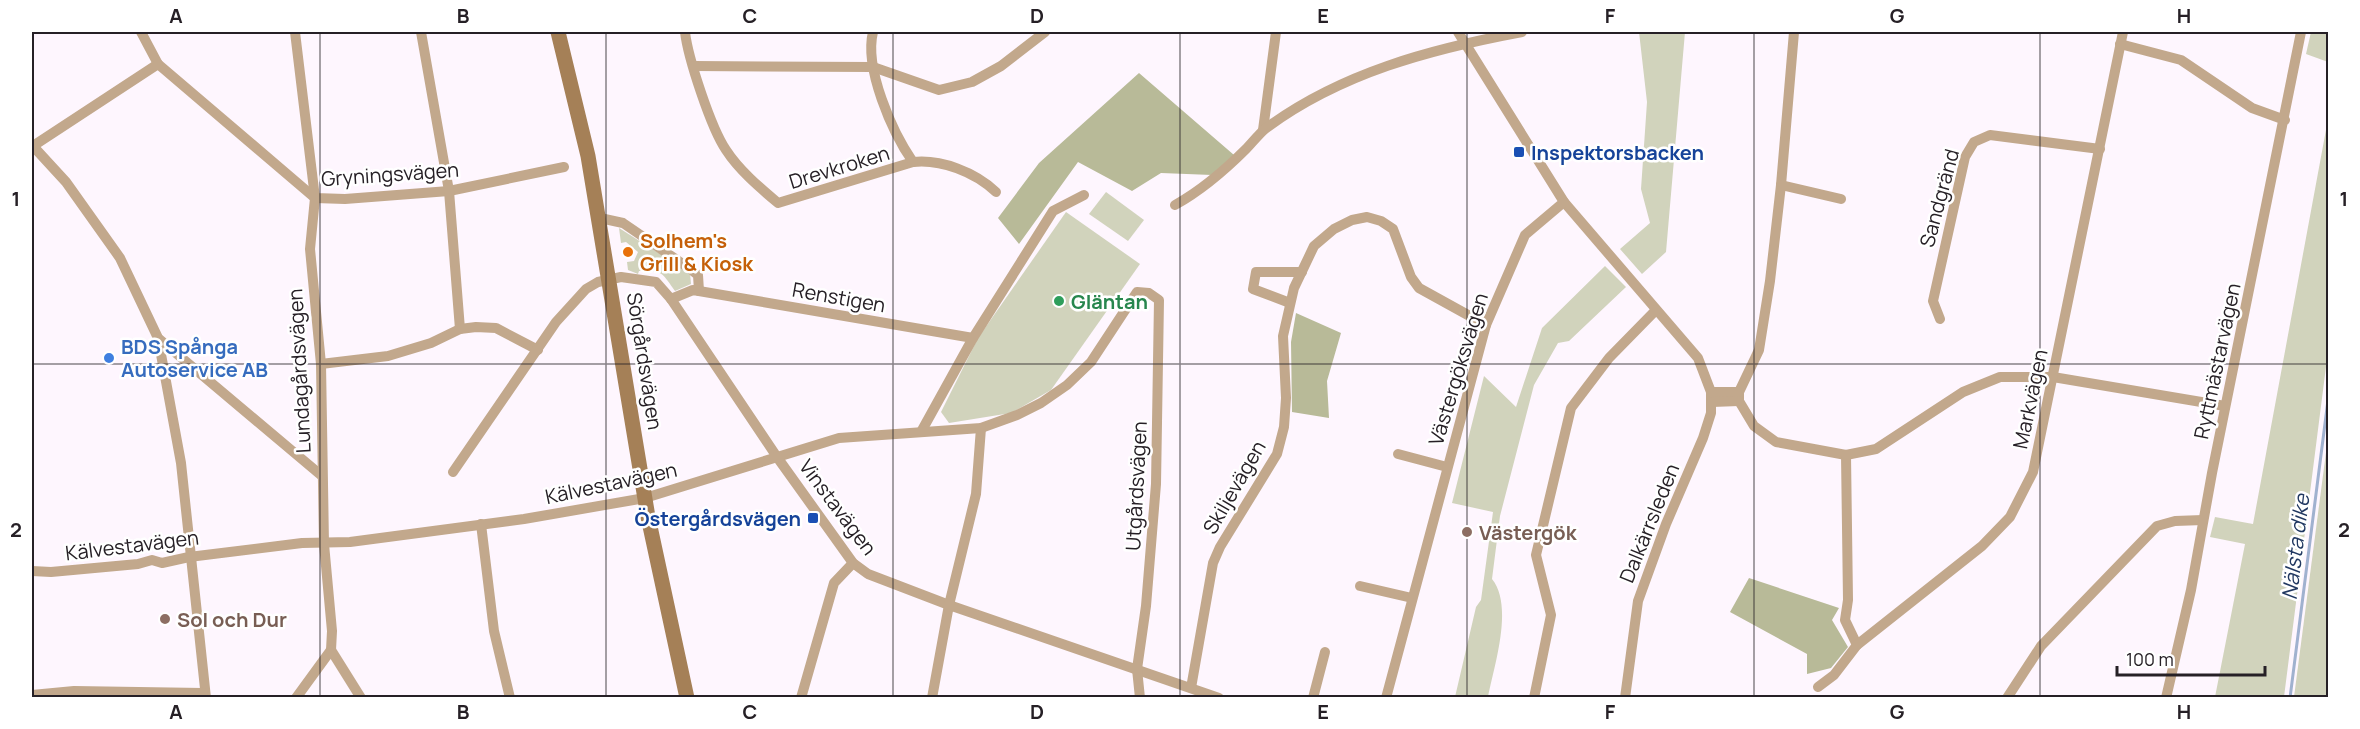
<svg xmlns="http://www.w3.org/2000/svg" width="2360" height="729" viewBox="0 0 2360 729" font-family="Manrope,sans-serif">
  <rect width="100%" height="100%" fill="#fef6fe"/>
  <g fill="#d1d3bc">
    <polygon points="1639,32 1685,32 1666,252 1642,274 1620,249 1650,223 1641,189 1647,102"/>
    <polygon points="2311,32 2328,32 2328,62 2306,54"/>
    <polygon points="2328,119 2328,351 2284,697 2215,697 2245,544 2210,537 2215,517 2253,524"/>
    <polygon points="1106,192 1144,220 1128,241 1089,214"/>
    <polygon points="1066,212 1140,264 1051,390 1011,413 949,423 941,412 978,338"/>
    <path d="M619,228L690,273L691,284L675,291C662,273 663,270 639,271L638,274L628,270L627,262L634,261L638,252L626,242L621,243Z"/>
    <path d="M1605,266L1626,287L1569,341L1558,343L1534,385L1500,516L1492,579C1514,606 1494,666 1488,697H1455L1476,607L1481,600L1493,512L1452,503L1484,376L1516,407L1542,328Z"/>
    <polygon points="2328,437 2328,697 2294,697"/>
  </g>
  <g fill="#b8ba98">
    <polygon points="1139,73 1234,155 1212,175 1161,173 1132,191 1078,162 1019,244 998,218 1039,163"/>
    <polygon points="1296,313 1341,333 1327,381 1329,418 1292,412 1291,342"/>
    <polygon points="1749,578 1839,608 1832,620 1848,647 1831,668 1807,674 1807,654 1730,612"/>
  </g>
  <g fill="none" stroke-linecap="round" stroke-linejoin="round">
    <polyline stroke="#a0b1cf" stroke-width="3" points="2290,698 2328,400"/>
    <g stroke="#c2a88c" stroke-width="10">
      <polyline points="141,32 158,64 315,198 345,199 449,191 564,167"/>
      <polyline points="295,32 315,198 310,249 321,364 324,544 332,631 331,650 296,698"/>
      <polyline points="421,32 449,191 460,329"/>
      <path d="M685,32C688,58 711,128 726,150C739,170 759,187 778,203L913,162C941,159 975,172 996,192"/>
      <path d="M873,32C864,68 892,132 913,162"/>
      <polyline points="1794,32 1781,185 1770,281 1759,350 1739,392 1739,401 1754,426 1776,442 1846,455 1876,449 1963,392 2000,377 2053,377 2225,406"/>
      <polyline points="2120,44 2181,60 2252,108 2285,120"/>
      <polyline points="694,66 873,67 939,90 972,82 1001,66 1045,32"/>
      <polyline points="1263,130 1276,32"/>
      <polyline points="32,145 66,182 120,258 158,338 322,476"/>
      <polyline points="33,146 158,64"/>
      <polyline points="1781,185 1841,199"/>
      <polyline points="1564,202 1698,358 1711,392 1711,413 1703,438 1666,524 1638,601 1625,698"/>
      <path d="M1175,205C1202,190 1224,171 1246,149C1252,143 1258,135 1265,129C1340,73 1431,49 1522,32"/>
      <polyline points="600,218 623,223 693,271 698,275 699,291"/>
      <polyline points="671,299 693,290 973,338"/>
      <polyline points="1290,303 1253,289 1256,272 1302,272"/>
      <polyline points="1940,319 1933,301 1965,157 1974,142 1990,135 2100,149"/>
      <polyline points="158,338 181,463 206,698"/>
      <polyline points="321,364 388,356 431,343 460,329 476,327 496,328 538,350"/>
      <polyline points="1711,392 1739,392"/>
      <polyline points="1712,402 1739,401"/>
      <polyline points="921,432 973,338 1053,211 1084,195"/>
      <polyline points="1398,454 1447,467"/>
      <polyline points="1846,455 1848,600 1845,620 1857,645"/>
      <polyline points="453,472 556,322 586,289 598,282 621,277 656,282 671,299 777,457 853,563 868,574 949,605 1219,698"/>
      <polyline points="481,524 494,631 510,698"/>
      <polyline points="32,571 51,572 138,564 152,560 162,563 189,557 302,543 350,542 524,519 645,498 839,438 981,428 1017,415 1041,403 1067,385 1091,362 1137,292 1149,293 1159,300 1156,484 1146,606 1137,669 1140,698"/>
      <polyline points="1360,586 1412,598"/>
      <polyline points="331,650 361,698"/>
      <polyline points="1818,687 1834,675 1857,645 1982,546 2010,517 2033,472 2123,32"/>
      <polyline points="1191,688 1213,563 1220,547 1277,454 1284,427 1286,398 1283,336 1294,288 1314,246 1334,229 1352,220 1367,217 1381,221 1393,229 1411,277 1419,288 1486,325"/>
      <polyline points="32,695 74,691 203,693"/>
      <polyline points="801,698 834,583 853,563"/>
      <polyline points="932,698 949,605 976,494 981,428"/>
      <polyline points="1313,698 1325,652"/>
      <polyline points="1386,698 1486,325 1525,235 1564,202 1458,32"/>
      <polyline points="1534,698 1551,615 1536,555 1571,408 1609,358 1656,310"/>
      <polyline points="2007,698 2041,646 2157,526 2175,521 2203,520"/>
      <polyline points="2166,698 2191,590 2212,473 2301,32"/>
    </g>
    <polyline stroke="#a58057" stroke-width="15" points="558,32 588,156 648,517 687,698"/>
  </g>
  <path fill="none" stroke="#262026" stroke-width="1.5" stroke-opacity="0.55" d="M320,32V698M606,32V698M893,32V698M1180,32V698M1467,32V698M1754,32V698M2040,32V698M32,364H2328"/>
  <g fill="#1a4fb4" stroke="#fff" stroke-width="2">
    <rect x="1513" y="146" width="12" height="12" rx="3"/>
    <rect x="807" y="512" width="12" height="12" rx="3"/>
  </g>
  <circle fill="#e8710a" stroke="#fff" stroke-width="2" cx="628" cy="252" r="6"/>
  <circle fill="#2e9e5b" stroke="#fff" stroke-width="2" cx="1059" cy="301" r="6"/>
  <circle fill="#3f7fe0" stroke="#fff" stroke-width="2" cx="109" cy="358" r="6"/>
  <g fill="#8d6e63" stroke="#fff" stroke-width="2">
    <circle cx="1467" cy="532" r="6"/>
    <circle cx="165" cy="619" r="6"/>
  </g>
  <g text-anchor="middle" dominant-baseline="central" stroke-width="5" stroke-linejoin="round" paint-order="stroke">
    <g font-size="20" font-weight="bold" fill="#164399" stroke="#fff" text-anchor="start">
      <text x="1531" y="152">Inspektorsbacken</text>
      <text x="801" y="518" text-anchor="end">Östergårdsvägen</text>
    </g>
    <g font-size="20" fill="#262026" stroke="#fff">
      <text transform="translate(839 167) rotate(-17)">Drevkroken</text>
      <text transform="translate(390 174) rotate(-4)">Gryningsvägen</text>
      <text transform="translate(1939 198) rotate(-75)">Sandgränd</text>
      <text transform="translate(839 297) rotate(10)">Renstigen</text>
      <text transform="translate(645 361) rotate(81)">Sörgårdsvägen</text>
      <text transform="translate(2217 361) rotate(-78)">Ryttmästarvägen</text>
      <text transform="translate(1458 369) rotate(-73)">Västergöksvägen</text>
      <text transform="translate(299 371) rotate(-93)">Lundagårdsvägen</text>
      <text transform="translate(2030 399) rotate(-78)">Markvägen</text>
      <text transform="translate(611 483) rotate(-12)">Kälvestavägen</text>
      <text transform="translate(1136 486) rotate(-87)">Utgårdsvägen</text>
      <text transform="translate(1234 487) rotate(-60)">Skiljevägen</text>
      <text transform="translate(838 507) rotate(53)">Vinstavägen</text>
      <text transform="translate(1649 523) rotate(-68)">Dalkärrsleden</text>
      <text transform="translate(132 545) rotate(-7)">Kälvestavägen</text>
    </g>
    <g font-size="20" font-weight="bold" fill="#c56008" stroke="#fff" text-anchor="start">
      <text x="640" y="240">Solhem's<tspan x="640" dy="23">Grill &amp; Kiosk</tspan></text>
    </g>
    <g font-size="20" font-weight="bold" fill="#27864d" stroke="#fff" text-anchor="start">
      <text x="1071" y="301">Gläntan</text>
    </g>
    <g font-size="20" font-weight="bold" fill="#366cbe" stroke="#fff" text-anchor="start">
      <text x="121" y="346">BDS Spånga<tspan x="121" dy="23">Autoservice AB</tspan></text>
    </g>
    <g font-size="20" font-weight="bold" fill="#785e54" stroke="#fff" text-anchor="start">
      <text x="1479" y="532">Västergök</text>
      <text x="177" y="619">Sol och Dur</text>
    </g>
    <g font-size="21" font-style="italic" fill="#213861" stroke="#fff">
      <text transform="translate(2295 547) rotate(-83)">Nälsta dike</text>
    </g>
  </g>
  <rect width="2360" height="729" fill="none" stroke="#ffffff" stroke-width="66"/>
  <path d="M2117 666v9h148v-9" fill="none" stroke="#262026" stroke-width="3"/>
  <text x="2126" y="666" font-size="18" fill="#262026" stroke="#ffffff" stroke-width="4.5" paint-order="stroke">100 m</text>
  <rect x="33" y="33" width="2294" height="663" fill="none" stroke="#262026" stroke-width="2"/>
  <g font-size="20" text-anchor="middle" font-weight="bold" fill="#262026">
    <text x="176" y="23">A</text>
    <text x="463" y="23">B</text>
    <text x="750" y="23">C</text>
    <text x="1037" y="23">D</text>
    <text x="1323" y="23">E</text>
    <text x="1610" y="23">F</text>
    <text x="1897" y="23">G</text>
    <text x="2184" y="23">H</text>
    <text x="16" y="206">1</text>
    <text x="2344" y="206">1</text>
    <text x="16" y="537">2</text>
    <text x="2344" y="537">2</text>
    <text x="176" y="719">A</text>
    <text x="463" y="719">B</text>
    <text x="750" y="719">C</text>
    <text x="1037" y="719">D</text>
    <text x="1323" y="719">E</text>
    <text x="1610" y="719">F</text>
    <text x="1897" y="719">G</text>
    <text x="2184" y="719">H</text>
  </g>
</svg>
